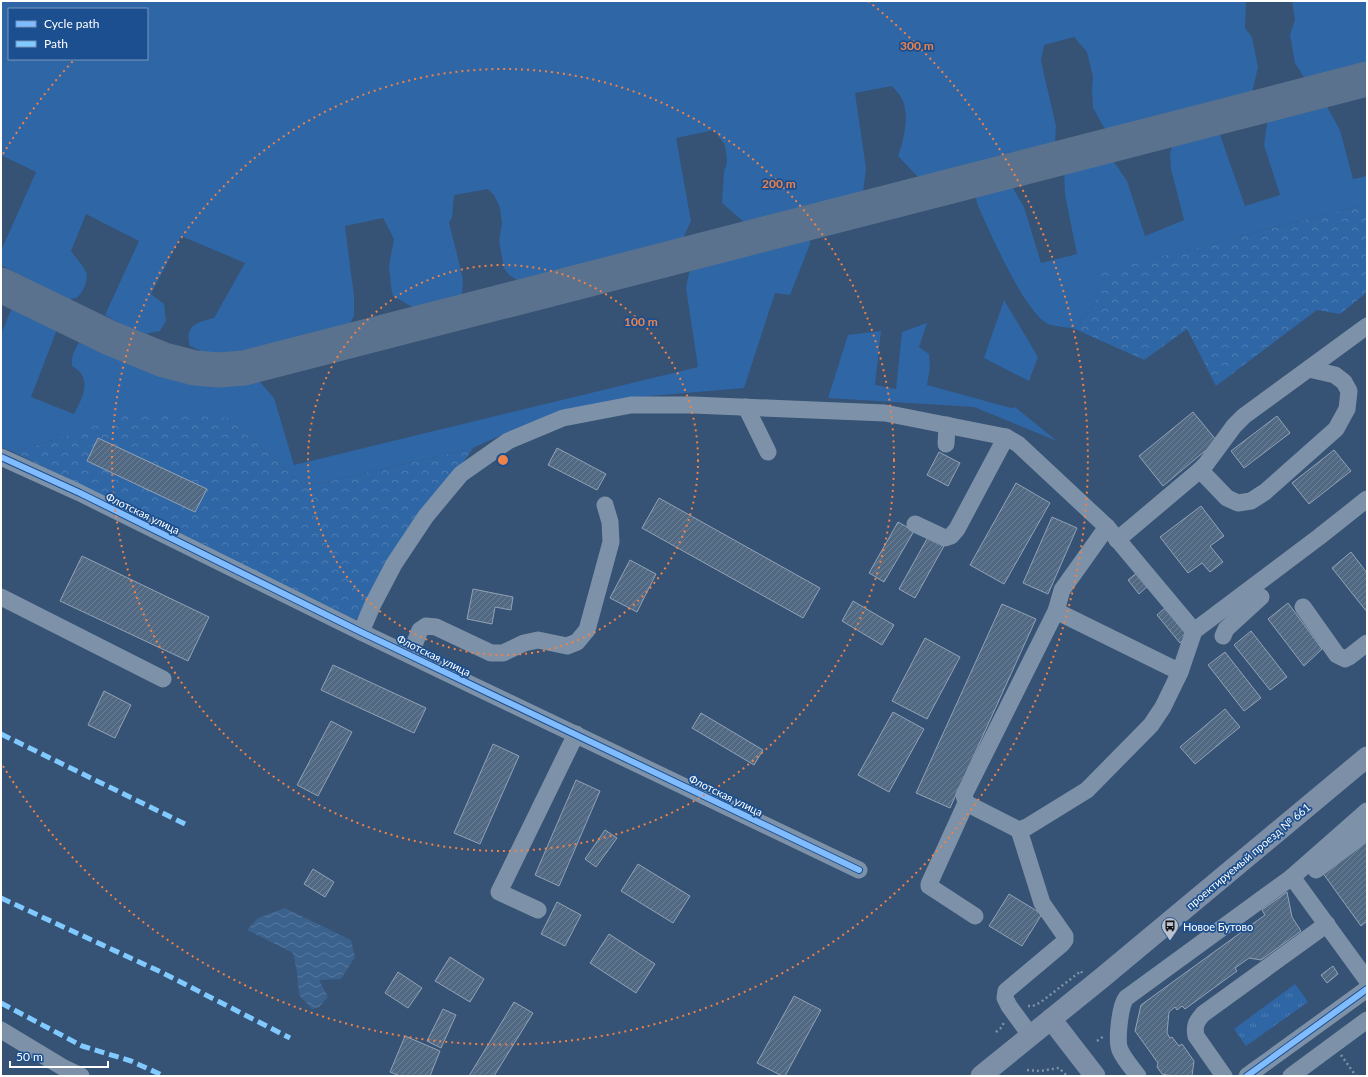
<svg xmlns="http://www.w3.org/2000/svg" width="1368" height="1077" viewBox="0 0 1368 1077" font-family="Lato,sans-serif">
  <defs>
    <pattern id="forest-crowns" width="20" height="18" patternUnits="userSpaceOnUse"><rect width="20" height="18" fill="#2f66a5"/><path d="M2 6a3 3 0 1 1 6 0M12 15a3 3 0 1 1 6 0" fill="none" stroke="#4e7db2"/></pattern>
    <pattern id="park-tufts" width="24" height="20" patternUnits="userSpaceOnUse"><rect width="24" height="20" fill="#2f66a5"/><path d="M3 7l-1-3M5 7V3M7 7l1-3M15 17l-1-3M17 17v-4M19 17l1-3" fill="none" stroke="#4e7db2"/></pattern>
    <pattern id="water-waves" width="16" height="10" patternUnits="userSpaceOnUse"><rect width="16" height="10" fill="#3b618d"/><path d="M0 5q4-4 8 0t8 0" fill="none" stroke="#58799e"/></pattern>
    <pattern id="building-hatch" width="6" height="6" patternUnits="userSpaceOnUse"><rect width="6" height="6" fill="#526984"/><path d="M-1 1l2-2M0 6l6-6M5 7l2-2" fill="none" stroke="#6c8096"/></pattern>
  </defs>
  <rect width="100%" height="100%" fill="#365274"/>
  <g fill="#2f66a5" fill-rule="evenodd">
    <path d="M1,1H1246L1245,28L1252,37L1258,67L1252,93L1106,131L1093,108L1092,88L1093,77L1087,52L1074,37L1044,45L1041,61L1056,126L1055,144L919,178L898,156C904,139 910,116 902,99C900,94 895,90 892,86L855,93L866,168L863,192L745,223L722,203L724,172L727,162L725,145L714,130L676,138L691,221L682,241L520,282L509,275L504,268L499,241L502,224L500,208L494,195L488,189L454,195L452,218L449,222L463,279L462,296L414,308L393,296L391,287L389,266L394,239L383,218L345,226L354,296V316L349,325L251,350L221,354L201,351L190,346C184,325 198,322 214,318L245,263L181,236L151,294L164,304L166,321L160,331L140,335L105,315L139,241L86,214L71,251C76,258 83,265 86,272C89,280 83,294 76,298C73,299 69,299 66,299L1,265V251L36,172L1,155ZM9,9H147V59H9Z"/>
    <polygon points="1292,1 1367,1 1367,63 1305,79 1295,63 1290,35 1295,20"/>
    <path d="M1325,103L1340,130L1353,179L1367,176V204L1101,272L1095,302L1075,329C1067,327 1056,327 1048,324C1024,312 990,232 978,206L975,195L984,189L1010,183L1024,207L1041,263L1077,254L1065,195L1064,169L1110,156L1127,181L1145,236L1184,220L1171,169L1170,153L1174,140L1218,129L1245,206L1280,195L1264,145L1268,116Z"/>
    <path d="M804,235L810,238V244L790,295L775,293L744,388L627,398L515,429L473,448L305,487L228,418L57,439L13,452L1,447V334L14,303L53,320L56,332L31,397L74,414C80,402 89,388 82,375C80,371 75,368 72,366C71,356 75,348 81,340L87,338L92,339L137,362L170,373L206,380L248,378L252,383L259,381L274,398L294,465L698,367L686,288L689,273L698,263Z"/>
    <polygon points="1004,300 1038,357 1029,381 984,358"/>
    <polygon points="927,323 919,347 929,354 930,368 927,385 1011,408 1015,407 1057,441 974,407 828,398 848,335 881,331 875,385 896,389 902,332"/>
  </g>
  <g fill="url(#forest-crowns)">
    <polygon points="1367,204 1367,293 1366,293 1340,314 1317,310 1216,386 1187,329 1144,360 1075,329 1095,302 1100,272"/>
    <polygon points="138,411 228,418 305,487 473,448 356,620 13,452 57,439"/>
  </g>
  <polygon fill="url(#park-tufts)" points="1295,984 1308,1002 1246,1046 1234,1029"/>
  <polygon fill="url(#water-waves)" points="285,908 351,940 355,957 341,979 319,980 328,997 319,1007 312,1009 299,995 297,972 293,953 247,930 258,918"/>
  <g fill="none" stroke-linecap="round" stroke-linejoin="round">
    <polyline stroke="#5a728e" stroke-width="35" points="1,285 110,338 164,360 195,368 219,370 244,368 1367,79"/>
  </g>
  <g fill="url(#building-hatch)" stroke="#92a2b6">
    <polygon points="1193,412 1217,441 1163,486 1139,456"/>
    <polygon points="1277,416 1290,433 1244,468 1231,451"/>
    <polygon points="98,438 207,489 195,512 87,461"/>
    <polygon points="557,448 606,474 597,490 548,465"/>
    <polygon points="1334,450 1351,471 1309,504 1292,483"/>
    <polygon points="939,452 960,463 948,486 927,475"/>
    <polygon points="1016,483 1050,503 1004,584 970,565"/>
    <polygon points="659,498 820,588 803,618 642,528"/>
    <polygon points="1201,506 1224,536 1210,546 1223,562 1210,572 1202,563 1188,573 1160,537"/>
    <polygon points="1052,517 1077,528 1048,594 1023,583"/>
    <polygon points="898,522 914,531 884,582 869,573"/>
    <polygon points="928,537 944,546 915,598 899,589"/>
    <polygon points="1351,552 1367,573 1367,612 1332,568"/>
    <polygon points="82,556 209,617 188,661 60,601"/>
    <polygon points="630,560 656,574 637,612 610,598"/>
    <polygon points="1139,571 1150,584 1139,594 1128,580"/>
    <polygon points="473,589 513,597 511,610 495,607 492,624 467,619"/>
    <polygon points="853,601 894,625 882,645 842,621"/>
    <polygon points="1288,603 1322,649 1304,666 1268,619"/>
    <polygon points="1002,604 1036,619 950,808 916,793"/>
    <polygon points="1167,606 1188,635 1180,643 1157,615"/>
    <polygon points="1251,631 1287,677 1270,690 1234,645"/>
    <polygon points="925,638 960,657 927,719 892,701"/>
    <polygon points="1225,652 1261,698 1244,711 1208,665"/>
    <polygon points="333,665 426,708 414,733 321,690"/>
    <polygon points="104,691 131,705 115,738 88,725"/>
    <polygon points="1225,709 1240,727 1195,764 1180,747"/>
    <polygon points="893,712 924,729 889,792 858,775"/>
    <polygon points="701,713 763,750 754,765 692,728"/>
    <polygon points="331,721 352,732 318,796 297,785"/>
    <polygon points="493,744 519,756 480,844 454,833"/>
    <polygon points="576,780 600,791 559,886 535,875"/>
    <polygon points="605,830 617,838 596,867 585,859"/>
    <polygon points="1367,839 1367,921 1361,926 1322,872"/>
    <polygon points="638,864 690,896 673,923 621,891"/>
    <polygon points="313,869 334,882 325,897 304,884"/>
    <polygon points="1287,892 1292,917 1301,931 1261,960 1249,958 1235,968 1237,971 1185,1009 1182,1006 1177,1010 1175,1007 1169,1012 1167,1033 1170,1038 1172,1037 1179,1046 1182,1044 1194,1061 1192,1076 1172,1076 1162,1074 1157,1067 1158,1063 1135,1031 1141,1005 1265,915 1262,910"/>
    <polygon points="1009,894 1042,914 1022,946 989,926"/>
    <polygon points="557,902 581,915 565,946 541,934"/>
    <polygon points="609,934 655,964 636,993 590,963"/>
    <polygon points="450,957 484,979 470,1002 435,981"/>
    <polygon points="1333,966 1338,974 1327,983 1321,975"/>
    <polygon points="398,972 422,988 408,1008 385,993"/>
    <polygon points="794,996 821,1010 785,1076 782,1076 757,1063"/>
    <polygon points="514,1002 533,1013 494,1076 469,1076"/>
    <polygon points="443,1009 456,1015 441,1048 427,1041"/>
    <polygon points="405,1036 440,1051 430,1076 400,1076 390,1072"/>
  </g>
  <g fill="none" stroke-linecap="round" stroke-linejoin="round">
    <g stroke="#7d92a8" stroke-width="2.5" stroke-dasharray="2 3" stroke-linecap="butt">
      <polyline points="1028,1006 1033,1006 1041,1002 1081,971 1082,973"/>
      <polyline points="996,1032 1002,1027 1004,1022"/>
      <polyline points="1097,1041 1104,1036"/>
      <polyline points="1341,1055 1356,1076"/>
      <polyline points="1027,1070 1040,1071 1059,1068 1067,1076"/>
    </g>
    <g stroke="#7d92a8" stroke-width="17">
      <polyline points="746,407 768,452"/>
      <polyline points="946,444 947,425"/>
      <polyline points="1,457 80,493 361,632 859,870"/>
      <polyline points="1200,470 1227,498 1238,503 1251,501 1265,492 1336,429 1347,409 1349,391 1344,382 1335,375 1309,369"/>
      <polyline points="915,524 945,538 951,536 957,529 1006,437"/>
      <polyline points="1107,527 1062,590 1056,611 964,795 966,803 1019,830 1027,827 1087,790 1151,725 1163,707 1180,672 1194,631 1319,537 1367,499"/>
      <polyline points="1117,540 1200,470 1206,464 1234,426 1244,416 1367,326"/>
      <polyline points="1,597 163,679"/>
      <polyline points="1303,607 1337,655 1345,659 1349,657 1367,643"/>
      <polyline points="1056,611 1180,672"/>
      <polyline points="361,632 373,604 394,564 426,516 461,474 508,441 563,418 631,405 693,405 885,413 1006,437 1018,444 1107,527 1194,631"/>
      <polyline points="1223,636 1226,629 1261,597"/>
      <polyline points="410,655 420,630 426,626 436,627 491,653 503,653 524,643 538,640 567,646 577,642 587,630 611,542 610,522 605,505"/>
      <polyline points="966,803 929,884 929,886 975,916"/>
      <polyline points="1019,830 1042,903 1065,936 1065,940 1062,944 1006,991 1005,998 1009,1006 1031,1036"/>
      <polyline points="1316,870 1367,832"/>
      <polyline points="1292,877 1367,811"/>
      <polyline points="538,910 499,892 576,734"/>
      <polyline points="1,1030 64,1068 81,1076"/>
      <path d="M1138,1076C1132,1068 1124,1059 1120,1050C1116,1041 1120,1006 1126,998L1292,877L1367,980"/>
      <path d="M1224,1076L1196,1036C1194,1026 1196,1022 1203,1014L1327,924"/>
      <polyline points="1247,1076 1367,989"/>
      <polyline points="1291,1076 1367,1020"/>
    </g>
    <g stroke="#7d8ea7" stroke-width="21">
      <polyline points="1051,1019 1095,1076"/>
      <polyline points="981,1076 1103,977 1367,757"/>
    </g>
    <g stroke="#80caff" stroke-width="5" stroke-dasharray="10 5" stroke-linecap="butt">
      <polyline points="1,734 185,824"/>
      <polyline points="1,898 163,973 290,1038"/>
      <polyline points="1,1003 82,1046 131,1061 164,1076"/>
    </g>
    <defs>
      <g id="cycleway">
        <polyline points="1,457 80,493 361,632 859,870"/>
        <polyline points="1247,1076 1367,989"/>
      </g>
    </defs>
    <use href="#cycleway" stroke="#1b4f8f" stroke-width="8"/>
    <use href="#cycleway" stroke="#80bcff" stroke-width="6"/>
  </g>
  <g fill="none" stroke="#ee8249" stroke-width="2" stroke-dasharray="2 4">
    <circle cx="503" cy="460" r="195"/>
    <circle cx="503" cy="460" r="391"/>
    <path d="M3 154A586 586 0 0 1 74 60M868 1A586 586 0 1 1 3 766"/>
  </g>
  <defs>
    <symbol id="bus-pin" viewBox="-11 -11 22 30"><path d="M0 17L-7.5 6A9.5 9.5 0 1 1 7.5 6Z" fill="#b9c2ce" stroke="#1b4f8f"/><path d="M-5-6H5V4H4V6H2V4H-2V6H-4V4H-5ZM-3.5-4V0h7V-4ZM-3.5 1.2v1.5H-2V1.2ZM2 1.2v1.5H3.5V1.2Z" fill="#111"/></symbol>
  </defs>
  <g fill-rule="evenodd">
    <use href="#bus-pin" x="1160" y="916" width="20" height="27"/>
  </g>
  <g text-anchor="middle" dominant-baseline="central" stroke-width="3.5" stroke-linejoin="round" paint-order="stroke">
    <g font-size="11" fill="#fff" stroke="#1b4f8f">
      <text transform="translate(143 513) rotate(26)">Флотская улица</text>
      <text transform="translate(434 655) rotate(26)">Флотская улица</text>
      <text transform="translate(726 795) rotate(26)">Флотская улица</text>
      <text transform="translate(1248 856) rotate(-40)">проектируемый проезд № 661</text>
    </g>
    <g font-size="11" fill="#fff" stroke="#1b4f8f" text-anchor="start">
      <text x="1183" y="926">Новое Бутово</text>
    </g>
  </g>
  <circle cx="503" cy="460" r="6" fill="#ee8249" stroke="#1b4f8f" stroke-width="2"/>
  <g font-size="12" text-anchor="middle" font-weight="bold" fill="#ee8249" stroke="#1b4f8f" stroke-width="3.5" stroke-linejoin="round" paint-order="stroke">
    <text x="917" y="50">300 m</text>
    <text x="779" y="188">200 m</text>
    <text x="641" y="326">100 m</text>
  </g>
  <rect width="1368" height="1077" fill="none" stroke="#ffffff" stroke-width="4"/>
  <rect x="8" y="8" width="140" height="52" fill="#1b4f8f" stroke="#7695bc"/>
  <rect x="16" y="21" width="20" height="6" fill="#80bcff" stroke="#7695bc"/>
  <text x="44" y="28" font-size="12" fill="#ffffff">Cycle path</text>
  <rect x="16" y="41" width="20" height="6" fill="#80caff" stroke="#7695bc"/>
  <text x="44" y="48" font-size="12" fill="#ffffff">Path</text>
  <path d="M10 1061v6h98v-6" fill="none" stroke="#ffffff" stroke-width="2"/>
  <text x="16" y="1061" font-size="12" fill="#ffffff" stroke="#1b4f8f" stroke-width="3" paint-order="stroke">50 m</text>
</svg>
